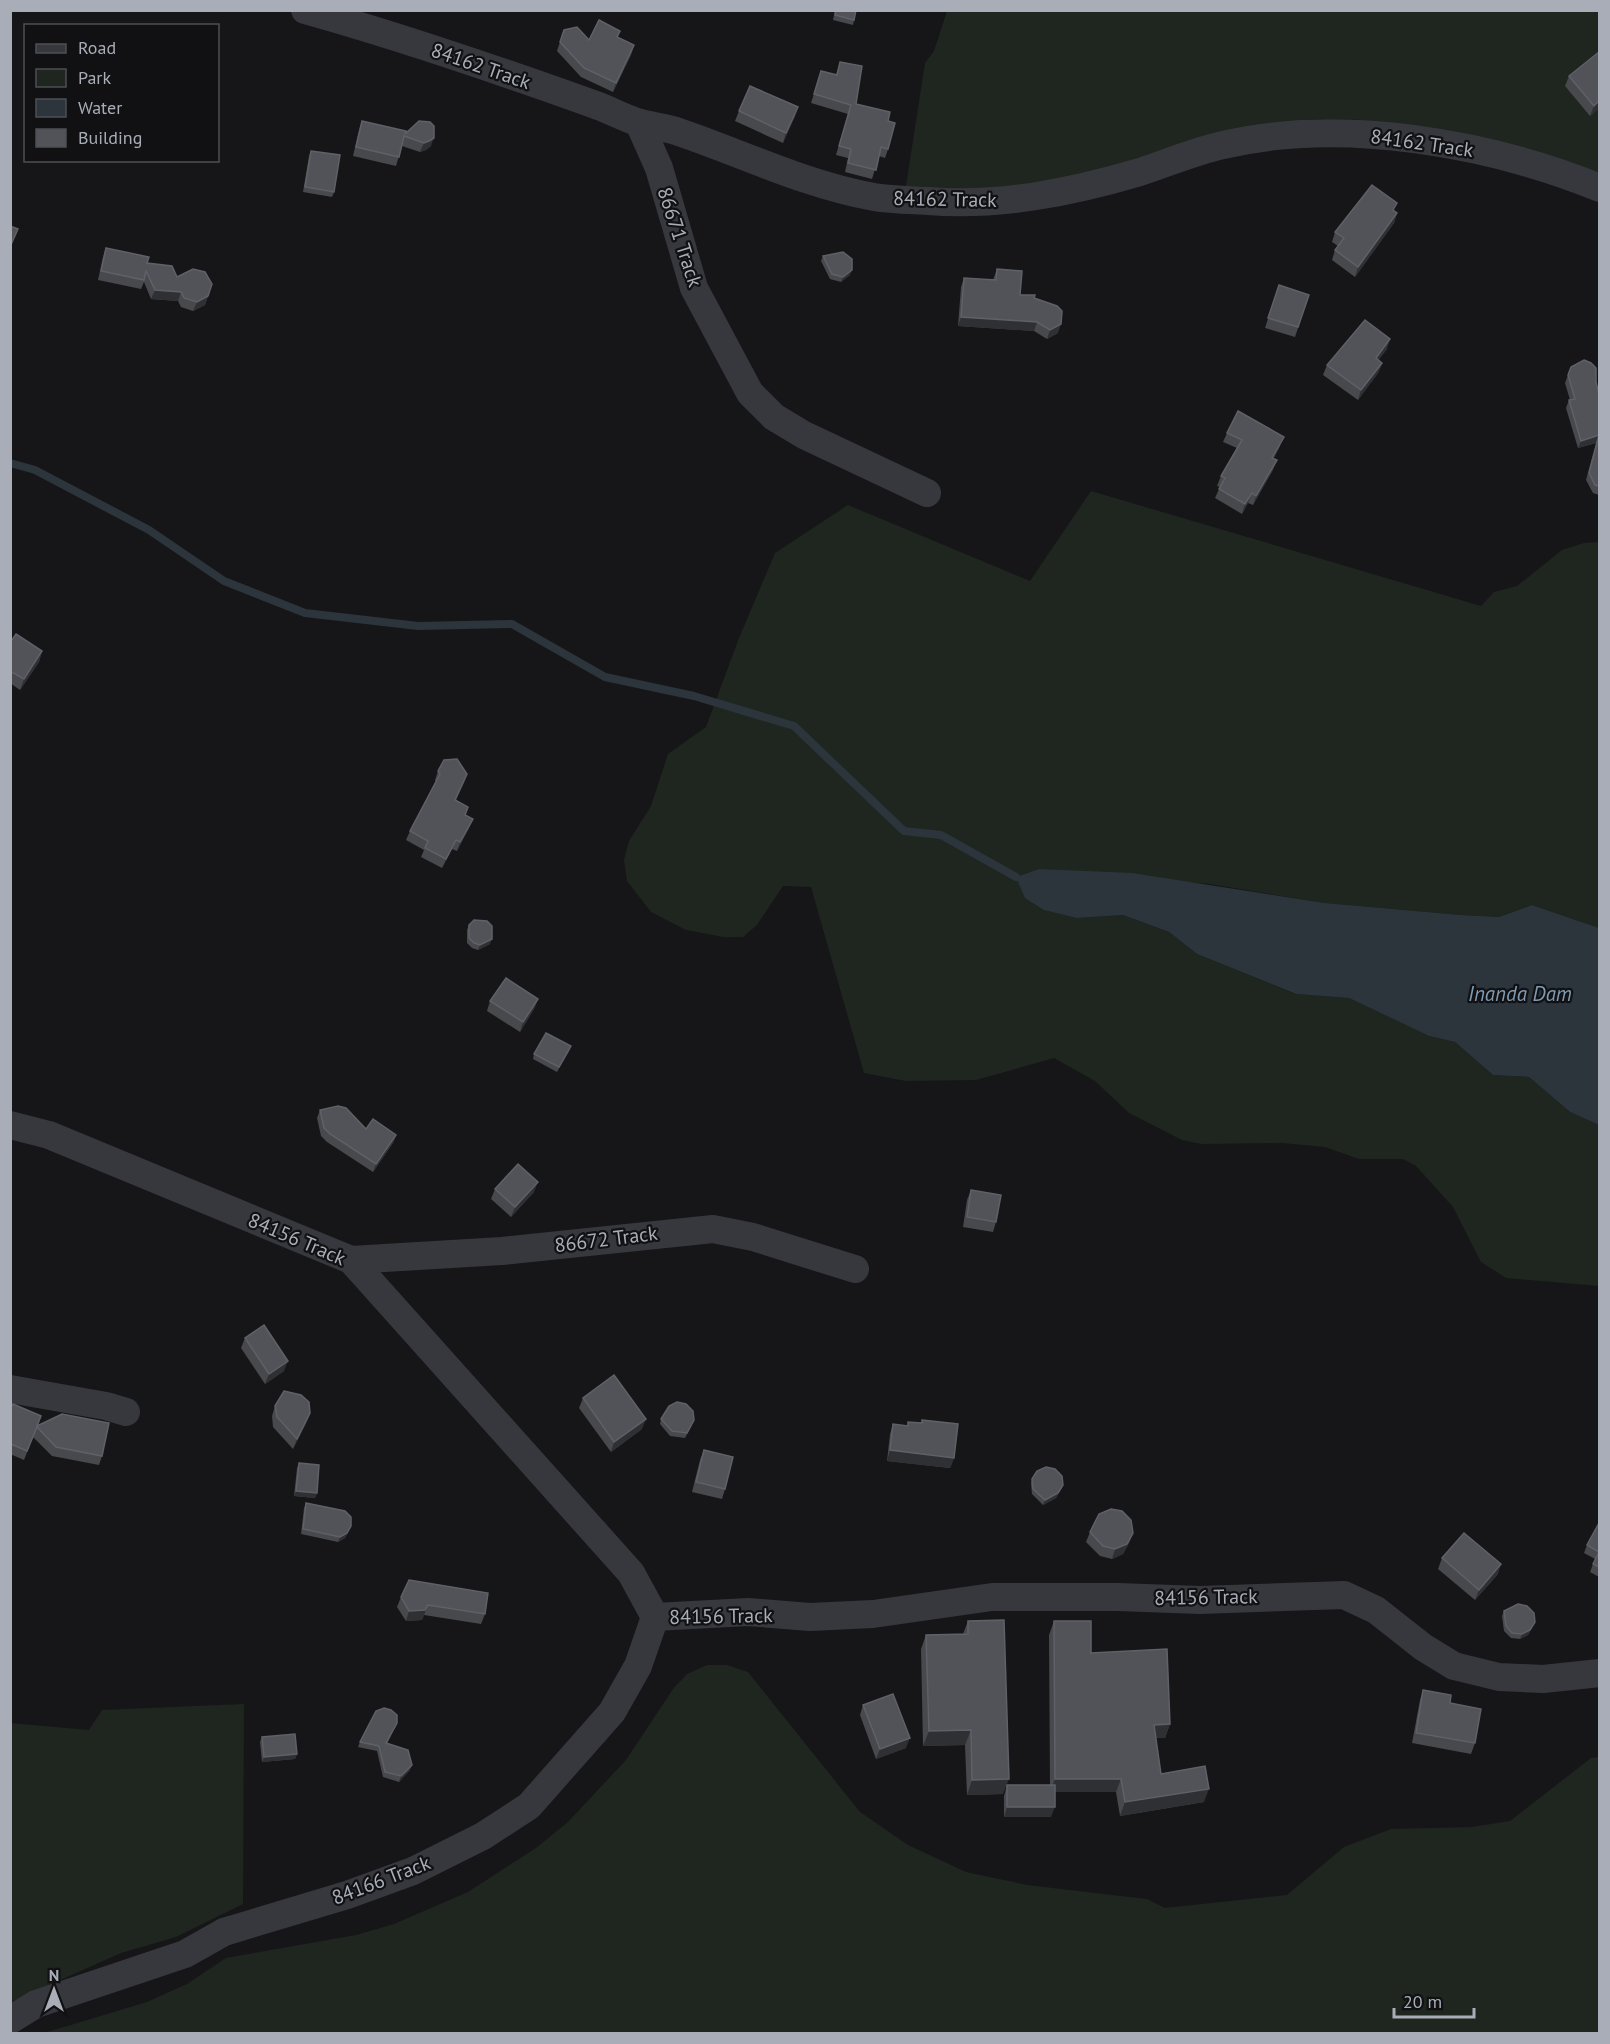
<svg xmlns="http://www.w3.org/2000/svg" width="1610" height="2044" viewBox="0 0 1610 2044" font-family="'PT Sans',sans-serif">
  <rect width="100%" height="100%" fill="#161618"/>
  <g fill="#1e261f">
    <polygon points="947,11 1599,11 1599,176 1501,145 1354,119 1311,119 1217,134 1102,170 1049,181 961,194 905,192 925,63 934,51"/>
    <polygon points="1091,491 1481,606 1494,592 1517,586 1562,550 1584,543 1599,542 1599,928 1532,905 1499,917 1461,915 1325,903 1210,884 1039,869 1016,877 1078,918 1123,915 1169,932 1197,954 1295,994 1349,998 1429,1036 1455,1042 1493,1075 1529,1077 1570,1112 1599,1125 1599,1286 1506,1278 1481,1262 1453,1207 1416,1166 1403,1159 1359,1159 1325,1147 1282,1143 1201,1144 1182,1140 1129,1113 1095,1081 1054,1058 976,1080 906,1081 864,1073 811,887 783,886 757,925 743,937 723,937 686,930 651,912 627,881 624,860 629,841 651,806 668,754 706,727 739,638 775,553 848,505 1030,581"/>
    <polygon points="707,1665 727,1665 748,1672 860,1812 908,1845 966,1872 1027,1885 1147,1899 1165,1908 1287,1895 1344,1847 1391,1829 1472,1827 1510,1821 1591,1758 1599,1757 1599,2033 44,2033 147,2002 187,1984 226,1958 356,1935 394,1924 468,1892 536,1848 568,1822 626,1760 673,1689 687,1674"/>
    <polygon points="244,1704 243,1904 176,1937 121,1953 11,2002 11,1723 89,1730 102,1710"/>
  </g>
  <polygon fill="#2c353c" points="1039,869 1132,873 1325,903 1461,915 1499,917 1532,905 1599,928 1599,1125 1570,1112 1529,1077 1493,1075 1455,1042 1429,1036 1349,998 1296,994 1197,954 1169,932 1123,915 1077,918 1044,910 1025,898 1016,877"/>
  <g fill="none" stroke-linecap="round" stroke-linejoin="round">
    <polyline stroke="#2c353c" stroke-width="8" points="10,463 35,470 149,530 224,581 305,613 418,626 512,624 605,677 694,696 794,726 904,831 941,835 1016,877"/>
    <g stroke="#37383d" stroke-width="28">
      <path d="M305,10C402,37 498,70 593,104C608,109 622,117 637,122C650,126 663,127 676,131C741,153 806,185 874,197C892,200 910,200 928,201C999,207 1072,192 1140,172C1168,163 1195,151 1223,145C1342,117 1489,143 1600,188"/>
      <polyline points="639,123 659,168 694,288 750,393 774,417 804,435 927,493"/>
      <polyline points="10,1125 49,1135 351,1260 631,1573 655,1617"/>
      <polyline points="351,1260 502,1251 713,1229 753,1237 855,1269"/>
      <polyline points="10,1389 106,1406 126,1412"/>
      <polyline points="655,1617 748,1612 810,1617 873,1614 992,1597 1118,1597 1200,1600 1344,1595 1376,1610 1423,1647 1454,1666 1499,1677 1543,1679 1600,1673"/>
      <polyline points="10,2020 36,2004 185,1954 224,1932 347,1895 413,1871 483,1836 529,1806 612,1712 638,1666 655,1617"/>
    </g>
  </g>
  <g fill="#47494d">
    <polygon points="835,10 856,10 853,25 833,20"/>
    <polygon points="564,30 589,40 620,31 617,37 634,45 631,55 613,92 581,77 557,51"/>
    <polygon points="840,62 856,104 888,121 888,149 885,158 879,156 872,179 845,172 848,158 836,155 848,114 811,103 821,71 836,75"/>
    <polygon points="1569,76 1599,108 1590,116 1565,86"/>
    <polygon points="798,107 783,143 735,121 739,111"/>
    <polygon points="362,121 405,134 431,146 426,150 420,152 402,146 396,166 353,156 359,130"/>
    <polygon points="311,151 334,192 332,197 303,192 309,156"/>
    <polygon points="1394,211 1397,213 1394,223 1355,277 1332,260 1335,250 1338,246 1332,242 1335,232"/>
    <polygon points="106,248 147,263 177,277 208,296 205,305 193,311 181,307 178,301 151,299 144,282 141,289 98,280 103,257"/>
    <polygon points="823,256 850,275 841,282 830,279 821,261"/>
    <polygon points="997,269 1020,295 1034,298 1058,333 1047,339 1034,331 958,326 961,287 964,278 993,280"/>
    <polygon points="1279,285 1309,295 1295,337 1265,328"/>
    <polygon points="1387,349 1378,360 1382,363 1378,373 1358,400 1323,375 1327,365"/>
    <polygon points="1571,367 1596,382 1599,394 1599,495 1593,493 1586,480 1596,443 1578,448 1566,408 1569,400 1570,400 1565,383"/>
    <polygon points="1227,433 1280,446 1274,458 1273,470 1253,505 1248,503 1242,514 1215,498 1220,487 1217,486 1221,476 1237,448 1223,442"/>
    <polygon points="10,643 42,651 39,662 20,690 10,683"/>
    <polygon points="438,771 467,774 456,800 468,807 465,815 469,828 457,851 452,849 442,868 421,857 424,850 406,840 410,831 436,782 435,780"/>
    <polygon points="469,925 490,944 478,950 472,948 467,943 467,930"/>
    <polygon points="538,999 534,1009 520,1032 487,1011 490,1001"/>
    <polygon points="569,1051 557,1072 533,1059 534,1054"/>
    <polygon points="320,1110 366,1129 396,1135 393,1143 373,1172 327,1142 321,1136 317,1118"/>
    <polygon points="495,1189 534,1192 511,1217 491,1199"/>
    <polygon points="971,1190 996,1222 993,1232 963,1227 967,1200"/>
    <polygon points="245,1338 284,1371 265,1384 241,1348"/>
    <polygon points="583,1398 642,1429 611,1452 579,1408"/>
    <polygon points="275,1406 310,1413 306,1423 293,1449 273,1427 272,1416"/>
    <polygon points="10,1410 38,1426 102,1456 99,1465 52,1456 33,1437 24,1460 10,1454"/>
    <polygon points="661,1419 692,1425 685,1438 670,1436 660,1424"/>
    <polygon points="922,1420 954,1458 950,1468 887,1461 890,1434 893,1424 907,1426 908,1422 921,1423"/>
    <polygon points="704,1450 725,1489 722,1499 692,1492 700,1460"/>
    <polygon points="299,1463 317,1493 315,1498 294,1496 297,1468"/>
    <polygon points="1032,1479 1063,1485 1056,1498 1043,1505 1032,1494 1031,1484"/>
    <polygon points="306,1503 351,1526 345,1538 338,1542 301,1534 304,1508"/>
    <polygon points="1599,1523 1599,1577 1590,1572 1595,1559 1584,1553 1587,1545"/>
    <polygon points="1090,1532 1133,1533 1129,1543 1123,1554 1112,1559 1100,1556 1086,1542"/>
    <polygon points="1442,1558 1498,1574 1475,1600 1438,1569"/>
    <polygon points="401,1597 485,1614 481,1624 424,1615 422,1620 406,1621 397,1607"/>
    <polygon points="1504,1611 1535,1622 1528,1635 1520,1639 1511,1638 1504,1631 1502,1616"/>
    <polygon points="968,1621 1003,1794 967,1795 965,1745 923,1746 921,1649 926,1635 963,1634"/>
    <polygon points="1054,1621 1170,1724 1165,1738 1156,1738 1161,1774 1204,1802 1120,1816 1116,1792 1055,1792 1051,1817 1004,1817 1004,1796 1007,1785 1050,1785 1049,1635"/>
    <polygon points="1423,1690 1450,1703 1475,1743 1471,1754 1412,1743 1420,1700"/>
    <polygon points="863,1705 906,1748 876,1759 860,1715"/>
    <polygon points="397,1723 387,1744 410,1770 399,1782 383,1777 377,1751 358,1747 360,1742"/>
    <polygon points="262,1737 297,1754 295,1759 262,1762 260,1742"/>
  </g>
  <g fill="#2f3033">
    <polygon points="634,45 631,55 613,92 616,83"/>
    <polygon points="1599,101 1599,108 1590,116 1594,106"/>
    <polygon points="798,107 795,117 783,143 786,133"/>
    <polygon points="434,138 431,146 426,150 420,152 424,143"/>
    <polygon points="1397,213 1394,223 1355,277 1358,267"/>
    <polygon points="852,270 850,275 841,282 843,277"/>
    <polygon points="155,290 181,292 178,301 151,299"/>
    <polygon points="208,296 205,305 193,311 197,302"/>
    <polygon points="961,317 1037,322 1034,331 958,326"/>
    <polygon points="1061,324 1058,333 1047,339 1050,330"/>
    <polygon points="1390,339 1387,349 1372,369 1376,358"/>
    <polygon points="1382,363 1378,373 1358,400 1361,390"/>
    <polygon points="1599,435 1596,443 1578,448 1581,441"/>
    <polygon points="1284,437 1280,446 1269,467 1272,458"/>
    <polygon points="1277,460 1273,470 1253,505 1256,496"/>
    <polygon points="1252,493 1248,503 1242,514 1245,504"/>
    <polygon points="42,651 39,662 20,690 24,679"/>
    <polygon points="467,774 464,783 451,809 455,800"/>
    <polygon points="473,819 469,828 457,851 460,842"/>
    <polygon points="492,939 490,944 478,950 480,945"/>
    <polygon points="538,999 534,1009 520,1032 523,1022"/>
    <polygon points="396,1135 393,1143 373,1172 376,1164"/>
    <polygon points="538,1182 534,1192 511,1217 515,1207"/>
    <polygon points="288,1361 284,1371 265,1384 269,1374"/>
    <polygon points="310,1413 306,1423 293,1449 297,1439"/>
    <polygon points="646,1419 642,1429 611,1452 614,1442"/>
    <polygon points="890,1450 954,1458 950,1468 887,1461"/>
    <polygon points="1063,1485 1056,1498 1043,1505 1045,1500"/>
    <polygon points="296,1491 317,1493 315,1498 294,1496"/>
    <polygon points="351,1526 345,1538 338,1542 340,1537"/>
    <polygon points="1133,1533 1129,1543 1123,1554 1112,1559 1115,1549"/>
    <polygon points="1501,1564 1498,1574 1475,1600 1479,1590"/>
    <polygon points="428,1605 422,1620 406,1621 409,1611"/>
    <polygon points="1535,1622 1528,1635 1520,1639 1522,1634"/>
    <polygon points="1170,1724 1165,1738 1149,1738 1154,1725"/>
    <polygon points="971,1730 965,1745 923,1746 929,1731"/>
    <polygon points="910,1738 906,1748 876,1759 880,1749"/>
    <polygon points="297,1754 295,1759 262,1762 264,1757"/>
    <polygon points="412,1765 410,1770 399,1782 401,1776"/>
    <polygon points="1009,1779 1003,1794 967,1795 972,1780"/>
    <polygon points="1055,1779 1121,1779 1116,1792 1050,1792"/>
    <polygon points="1209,1789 1204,1802 1120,1816 1125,1802"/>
    <polygon points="1007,1807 1055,1807 1051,1817 1004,1817"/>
  </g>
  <g fill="#525359" stroke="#5f6168" stroke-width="1.5">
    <polygon points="836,10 856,10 854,20 835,15"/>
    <polygon points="599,20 620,31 617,37 634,45 616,83 584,68 560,42 564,30 577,27 589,40"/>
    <polygon points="1599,52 1599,101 1594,106 1569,76"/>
    <polygon points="840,62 862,66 856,104 890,112 888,121 895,123 888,149 881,147 876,170 848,163 851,149 839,146 851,105 814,94 821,71 837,75"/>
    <polygon points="750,86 798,107 786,133 739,111"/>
    <polygon points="362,121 406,131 405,134 419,121 430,122 434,126 434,138 429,141 424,143 404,136 399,157 356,147"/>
    <polygon points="311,151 340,155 334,192 305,187"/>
    <polygon points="1372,185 1397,203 1393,210 1397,213 1358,267 1335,250 1344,238 1335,232"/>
    <polygon points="10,226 18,229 10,247"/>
    <polygon points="106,248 149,257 147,263 172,266 177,277 193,269 205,272 212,284 208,296 197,302 184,298 181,292 155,290 146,271 144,280 101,271"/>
    <polygon points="843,252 852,259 852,270 843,277 832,274 823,256"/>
    <polygon points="997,269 1022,271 1020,295 1035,295 1034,298 1057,306 1062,311 1061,324 1050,330 1037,322 961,317 964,278 996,280"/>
    <polygon points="1279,285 1309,295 1298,327 1268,318"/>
    <polygon points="1365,320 1390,339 1376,358 1382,363 1361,390 1327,365"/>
    <polygon points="1584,360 1591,363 1596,368 1596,382 1599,394 1599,486 1595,485 1589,473 1599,435 1581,441 1569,400 1575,399 1568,375 1571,367"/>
    <polygon points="1238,411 1284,437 1272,458 1277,460 1256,496 1252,493 1245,504 1219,489 1225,478 1221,476 1242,440 1227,433"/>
    <polygon points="16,634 42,651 24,679 10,671 10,643"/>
    <polygon points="457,759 467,774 455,800 468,807 465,815 473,819 460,842 456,840 446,859 425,848 428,841 410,831 440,774 438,771 444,760"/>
    <polygon points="474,920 487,921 492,926 492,939 480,945 474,943 469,938 469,925"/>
    <polygon points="506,978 538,999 523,1022 490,1001"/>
    <polygon points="546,1033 571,1046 559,1067 534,1054"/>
    <polygon points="338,1106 346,1108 366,1129 373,1119 396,1135 376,1164 330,1134 324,1128 320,1110"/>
    <polygon points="518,1164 538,1182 515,1207 495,1189"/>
    <polygon points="971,1190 1001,1195 996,1222 967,1217"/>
    <polygon points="264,1325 288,1361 269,1374 245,1338"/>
    <polygon points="614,1375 646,1419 614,1442 583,1398"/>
    <polygon points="284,1391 301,1395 309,1402 310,1413 297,1439 277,1417 275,1406"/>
    <polygon points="677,1402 686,1404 693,1411 694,1420 687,1433 672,1431 661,1419 669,1406"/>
    <polygon points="13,1404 41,1416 37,1426 62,1414 109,1423 102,1456 56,1447 37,1427 27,1451 11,1444 10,1445 10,1410"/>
    <polygon points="922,1420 958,1424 954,1458 890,1450 893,1424 908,1426 908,1422 922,1423"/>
    <polygon points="704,1450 733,1457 725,1489 696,1482"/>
    <polygon points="299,1463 319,1465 317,1493 296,1491"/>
    <polygon points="1046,1467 1055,1469 1062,1476 1063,1485 1058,1493 1045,1500 1033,1489 1032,1479 1037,1471"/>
    <polygon points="306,1503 345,1511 351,1517 351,1526 347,1533 340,1537 303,1529"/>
    <polygon points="1111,1509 1122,1511 1131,1520 1133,1533 1127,1544 1115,1549 1103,1546 1090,1532 1099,1514"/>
    <polygon points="1599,1523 1599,1567 1593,1564 1599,1552 1587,1545"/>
    <polygon points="1464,1533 1501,1564 1479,1590 1442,1558"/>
    <polygon points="409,1580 488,1593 485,1614 428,1605 425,1610 409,1611 401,1597"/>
    <polygon points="1518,1604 1527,1606 1534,1613 1535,1622 1530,1630 1522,1634 1512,1633 1506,1626 1504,1611"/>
    <polygon points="1004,1620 1009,1779 972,1780 971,1730 929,1731 926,1635 968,1634 968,1621"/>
    <polygon points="1054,1621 1091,1621 1091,1653 1167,1649 1170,1724 1154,1725 1161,1774 1205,1766 1209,1789 1125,1802 1121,1779 1055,1779"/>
    <polygon points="1423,1690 1451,1695 1450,1703 1481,1709 1475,1743 1416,1733"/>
    <polygon points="893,1694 910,1738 880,1749 863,1705"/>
    <polygon points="384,1708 391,1710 397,1715 397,1723 386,1743 408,1750 412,1765 401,1776 385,1772 379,1746 360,1742 376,1711"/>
    <polygon points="295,1734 297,1754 264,1757 262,1737"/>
    <rect x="1007" y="1785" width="48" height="22"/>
  </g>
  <g text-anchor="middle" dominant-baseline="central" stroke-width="4.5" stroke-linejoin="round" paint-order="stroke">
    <g font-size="20" fill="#a8adb8" stroke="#111113">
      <text transform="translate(481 66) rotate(19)">84162 Track</text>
      <text transform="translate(1422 143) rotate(8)">84162 Track</text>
      <text transform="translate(945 199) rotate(1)">84162 Track</text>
      <text transform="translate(680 237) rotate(72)">86671 Track</text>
      <text transform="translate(297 1239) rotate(23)">84156 Track</text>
      <text transform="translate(606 1239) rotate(-7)">86672 Track</text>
      <text transform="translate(1206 1597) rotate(-1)">84156 Track</text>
      <text transform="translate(721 1616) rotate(-1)">84156 Track</text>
      <text transform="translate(381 1880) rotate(-21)">84166 Track</text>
    </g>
    <g font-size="21" font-style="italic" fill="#7f9bb3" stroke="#111113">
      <text x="1520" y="993">Inanda Dam</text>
    </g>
  </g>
  <rect width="1610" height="2044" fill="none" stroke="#a8adb8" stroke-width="24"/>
  <rect x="24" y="24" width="195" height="138" fill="#111113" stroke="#4d4f55" stroke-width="1.5"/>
  <rect x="36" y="44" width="30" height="9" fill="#37383d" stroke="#4d4f55" stroke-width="1.5"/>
  <text x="78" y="54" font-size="18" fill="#a8adb8">Road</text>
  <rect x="36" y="69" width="30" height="18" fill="#1e261f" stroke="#4d4f55" stroke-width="1.5"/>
  <text x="78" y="84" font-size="18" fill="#a8adb8">Park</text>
  <rect x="36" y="99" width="30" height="18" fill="#2c353c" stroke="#4d4f55" stroke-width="1.5"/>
  <text x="78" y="114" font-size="18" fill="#a8adb8">Water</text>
  <rect x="36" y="129" width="30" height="18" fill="#525359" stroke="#4d4f55" stroke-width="1.5"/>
  <text x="78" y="144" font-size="18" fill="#a8adb8">Building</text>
  <g transform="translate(54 1990)" stroke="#111113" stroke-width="4.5" paint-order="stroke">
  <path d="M0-4.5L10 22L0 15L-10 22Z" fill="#a8adb8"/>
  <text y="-9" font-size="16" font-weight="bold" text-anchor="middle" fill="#a8adb8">N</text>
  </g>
  <path d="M1394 2008v9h80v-9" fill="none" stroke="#a8adb8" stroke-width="3"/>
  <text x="1403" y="2008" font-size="18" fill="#a8adb8" stroke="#111113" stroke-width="4.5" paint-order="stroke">20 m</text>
</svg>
